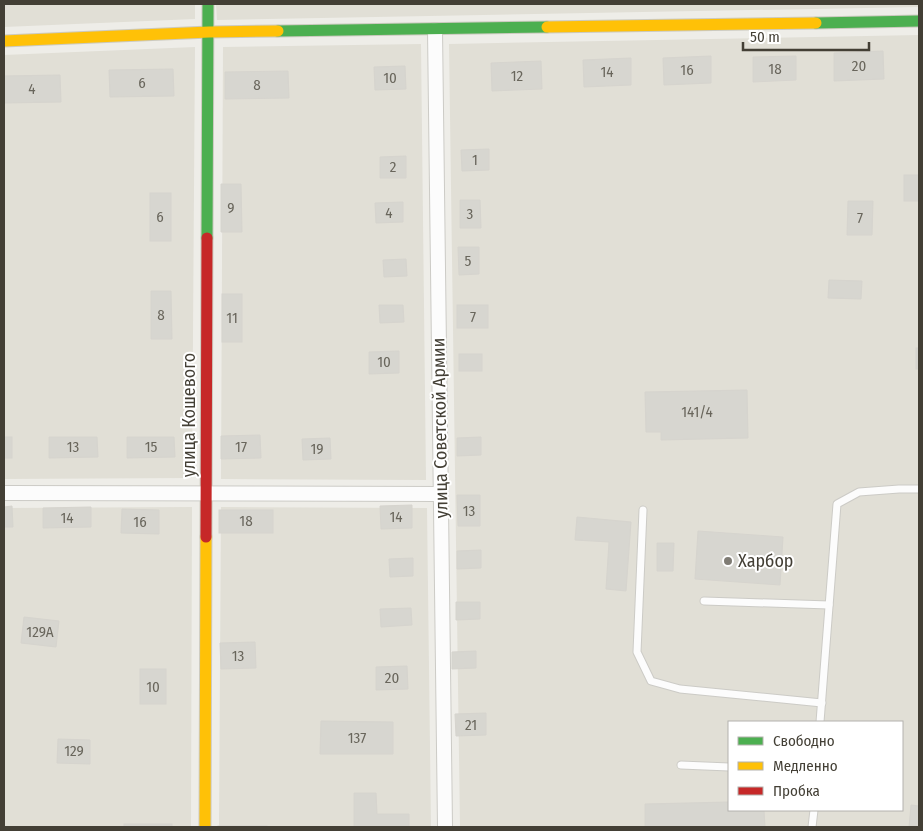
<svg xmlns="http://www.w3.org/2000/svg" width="923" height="831" viewBox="0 0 923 831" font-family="'Fira Sans Condensed',sans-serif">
  <rect width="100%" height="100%" fill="#eeede8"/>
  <g fill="#e1dfd6" fill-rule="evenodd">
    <polygon points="4,4 195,4 195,19 4,27"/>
    <polygon points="216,4 919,4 919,7 217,20"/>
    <path d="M919,35V827H460L449,44ZM729,722H902V810H729Z"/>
    <polygon points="421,44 426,480 221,479 223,47"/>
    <polygon points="195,47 192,478 4,479 4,55"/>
    <polygon points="192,507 191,827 4,827 4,508"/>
    <polygon points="221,507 427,508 431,827 219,827"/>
  </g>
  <g fill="#d7d6d0" stroke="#d6d4ce">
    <polygon points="883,51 884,79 834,81 834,53"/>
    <polygon points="711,56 711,83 664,85 663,58"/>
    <polygon points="796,56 796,80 753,82 753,57"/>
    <polygon points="631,58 631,85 584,87 583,60"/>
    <polygon points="541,61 542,89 492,91 491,63"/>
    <polygon points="405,66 406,89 375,90 374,67"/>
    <polygon points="173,69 174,96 110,97 109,70"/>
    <polygon points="288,71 289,98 225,99 225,72"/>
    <polygon points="60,75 61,102 4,103 4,76"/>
    <polygon points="489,149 489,170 462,171 461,150"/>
    <polygon points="406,156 406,178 380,178 380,157"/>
    <rect x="904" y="175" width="15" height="26"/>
    <polygon points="221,184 241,184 242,232 221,232"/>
    <rect x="150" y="193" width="21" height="48"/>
    <polygon points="460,200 480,200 481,228 460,228"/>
    <polygon points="848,201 873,201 872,235 847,235"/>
    <polygon points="403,202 403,222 376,223 375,203"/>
    <polygon points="458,247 479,247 479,274 459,275"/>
    <polygon points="406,259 407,276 384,277 383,260"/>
    <polygon points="829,280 862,281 861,299 828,298"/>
    <polygon points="151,291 171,291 172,339 151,339"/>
    <rect x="222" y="294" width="20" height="48"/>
    <polygon points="379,305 403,305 404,322 380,323"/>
    <rect x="457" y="305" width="31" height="23"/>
    <rect x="916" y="348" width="3" height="21"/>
    <polygon points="399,351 399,373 369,374 369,352"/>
    <rect x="459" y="354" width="23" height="17"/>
    <polygon points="747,390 748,438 661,440 661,432 646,432 645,392"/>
    <polygon points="260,435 261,458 221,459 221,436"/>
    <rect x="4" y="437" width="8" height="21"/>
    <polygon points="49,437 97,437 98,457 49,458"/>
    <polygon points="127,437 174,437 175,457 127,458"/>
    <polygon points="481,437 481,455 457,456 457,438"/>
    <polygon points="330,438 331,459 303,460 302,439"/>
    <polygon points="457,495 480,495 480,526 458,526"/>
    <polygon points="412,505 412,528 381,529 380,506"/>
    <polygon points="12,506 13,527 4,527 4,507"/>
    <polygon points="91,507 91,527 43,528 43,508"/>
    <polygon points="122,509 159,510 159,534 121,533"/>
    <rect x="219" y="510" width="54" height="23"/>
    <polygon points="577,517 631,522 626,591 606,589 609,542 575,540"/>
    <polygon points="698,531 783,537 780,585 695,579"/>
    <polygon points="657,543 674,543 673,571 657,571"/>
    <polygon points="481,550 481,568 457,569 457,551"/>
    <polygon points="413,558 413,576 390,577 389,559"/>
    <polygon points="456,602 480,602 480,619 456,620"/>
    <polygon points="411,608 412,625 381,627 380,609"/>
    <polygon points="24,617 59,621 56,647 21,643"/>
    <polygon points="255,642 256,668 221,669 220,643"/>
    <polygon points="476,651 476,668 452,669 452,652"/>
    <polygon points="407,666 408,689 376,690 376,667"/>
    <rect x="140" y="669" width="26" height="35"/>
    <polygon points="486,713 486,735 456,736 455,714"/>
    <polygon points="321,721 393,722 393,754 320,754"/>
    <polygon points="58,739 90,740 90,764 57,763"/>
    <polygon points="354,793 376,793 377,814 409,814 409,827 354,827"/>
    <polygon points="729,802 729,810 764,810 765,827 645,827 645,804"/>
    <polygon points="911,805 919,806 919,827 909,827"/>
    <rect x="124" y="824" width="48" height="3"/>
    <rect x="218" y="826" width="49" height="1"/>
  </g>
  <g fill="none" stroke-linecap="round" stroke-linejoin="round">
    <defs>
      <g id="lane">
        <polyline points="643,510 637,652 651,681 680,689 822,703"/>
        <polyline points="704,601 829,605"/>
        <polyline points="820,722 837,504 859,492 899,489 919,489"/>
        <polyline points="681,765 729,767"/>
        <polyline points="812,827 814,810"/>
      </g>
      <g id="street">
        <polyline points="435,30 445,827"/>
        <polyline points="4,493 441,494"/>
      </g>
      <g id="fast">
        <polyline points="816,23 919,21"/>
        <polyline points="278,31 547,27"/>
        <polyline points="207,238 208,4"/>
      </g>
      <g id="slow">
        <polyline points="547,27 816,23"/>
        <polyline points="4,41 209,32 278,31"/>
        <polyline points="205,827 206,537"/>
      </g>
      <polyline id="jam" points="206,537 207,238"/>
    </defs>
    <use href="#lane" stroke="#cccbc6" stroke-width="9"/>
    <use href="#street" stroke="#cccbc6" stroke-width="16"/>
    <use href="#fast" stroke="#cccabf" stroke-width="13"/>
    <use href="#slow" stroke="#cccabf" stroke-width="13"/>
    <use href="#jam" stroke="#cccabf" stroke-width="13"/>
    <use href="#lane" stroke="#fcfcfc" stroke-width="7"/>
    <use href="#street" stroke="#fcfcfc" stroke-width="14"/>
    <use href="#fast" stroke="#4caf50" stroke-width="11"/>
    <use href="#slow" stroke="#ffc107" stroke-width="11"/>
    <use href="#jam" stroke="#c62828" stroke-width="11"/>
  </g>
  <circle fill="#7f7c74" stroke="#fff" stroke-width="2" cx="728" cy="561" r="5"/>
  <g text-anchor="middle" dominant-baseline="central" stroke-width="4" stroke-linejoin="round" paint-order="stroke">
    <g font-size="15" fill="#69665c">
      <text x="859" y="66">20</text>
      <text x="775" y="69">18</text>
      <text x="687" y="70">16</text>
      <text x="607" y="72">14</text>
      <text x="517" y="76">12</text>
      <text x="390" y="78">10</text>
      <text x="142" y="83">6</text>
      <text x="257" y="85">8</text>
      <text x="32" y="89">4</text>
      <text x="475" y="160">1</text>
      <text x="393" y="167">2</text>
      <text x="231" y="208">9</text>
      <text x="389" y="213">4</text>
      <text x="470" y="214">3</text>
      <text x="160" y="217">6</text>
      <text x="860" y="218">7</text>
      <text x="468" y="261">5</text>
      <text x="161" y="315">8</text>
      <text x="473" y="317">7</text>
      <text x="232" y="318">11</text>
      <text x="384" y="362">10</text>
      <text x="697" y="412">141/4</text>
      <text x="73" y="447">13</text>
      <text x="151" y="447">15</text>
      <text x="241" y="447">17</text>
      <text x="317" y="449">19</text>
      <text x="469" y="511">13</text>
      <text x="396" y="517">14</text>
      <text x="67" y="518">14</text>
      <text x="246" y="521">18</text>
      <text x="140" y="522">16</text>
      <text x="40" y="632">129А</text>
      <text x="238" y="656">13</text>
      <text x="392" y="678">20</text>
      <text x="153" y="687">10</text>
      <text x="471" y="725">21</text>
      <text x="357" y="738">137</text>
      <text x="74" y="751">129</text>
    </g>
    <g font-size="18" fill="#433f35" stroke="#fff">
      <text transform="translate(189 415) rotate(-90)">улица Кошевого</text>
      <text transform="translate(440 428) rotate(-91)">улица Советской Армии</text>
    </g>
    <g font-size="18" fill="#433f35" stroke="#fff" text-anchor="start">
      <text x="738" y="561">Харбор</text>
    </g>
  </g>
  <rect width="923" height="831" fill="none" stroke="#433f35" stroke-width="10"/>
  <rect x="728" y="721" width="175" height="90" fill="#ffffff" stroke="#b4b2ae"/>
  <rect x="738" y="737" width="25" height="8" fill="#4caf50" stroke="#b4b2ae"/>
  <text x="773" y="746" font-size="15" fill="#433f35">Свободно</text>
  <rect x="738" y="762" width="25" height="8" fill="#ffc107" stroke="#b4b2ae"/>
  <text x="773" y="771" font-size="15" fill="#433f35">Медленно</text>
  <rect x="738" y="787" width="25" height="8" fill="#c62828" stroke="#b4b2ae"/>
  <text x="773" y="796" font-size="15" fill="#433f35">Пробка</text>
  <path d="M743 42v8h126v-8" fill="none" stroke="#433f35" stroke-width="2.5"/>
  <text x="750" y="42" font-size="15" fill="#433f35" stroke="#ffffff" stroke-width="4" paint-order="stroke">50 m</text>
</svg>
